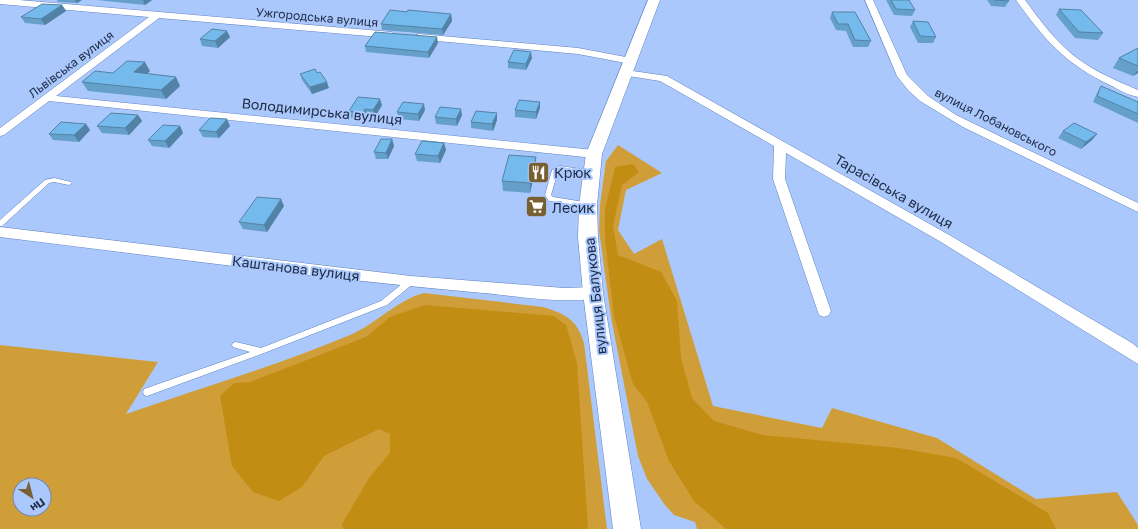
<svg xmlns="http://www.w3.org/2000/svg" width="1138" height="529" viewBox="0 0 1138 529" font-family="'Golos Text',sans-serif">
  <rect width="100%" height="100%" fill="#abc8fd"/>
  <g fill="#d09e38" fill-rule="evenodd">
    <polygon points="618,145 662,173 626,190 618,230 634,254 662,239 713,406 822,428 832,408 937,438 1036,499 1117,492 1138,525 1138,529 697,529 695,522 674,515 665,505 647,479 638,456 611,317 599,230 600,205 606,161"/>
    <path d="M424,293L543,307C566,314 577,320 584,343L607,529H0V345L158,362L126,414C201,388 278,365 350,335C376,324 397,300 424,293ZM20,485H44V509H20Z"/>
  </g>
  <g fill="#c18d12">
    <polygon points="633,164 639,172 622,185 613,226 618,255 661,272 677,301 681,358 692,398 714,421 763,435 899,448 956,458 1048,513 1056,529 726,529 694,501 669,461 647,402 633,384 614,316 605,239 605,209 615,167"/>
    <polygon points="425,305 554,316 566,325 577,363 588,529 343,529 342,524 369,478 390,453 390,434 379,429 324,456 302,487 279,501 253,492 232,466 220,396 234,383 250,382 366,337 390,317"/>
  </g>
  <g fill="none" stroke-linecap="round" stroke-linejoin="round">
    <defs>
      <g id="service">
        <polygon points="560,166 594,171 595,172 592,174 561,170 558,171 551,195 553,197 590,203 591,205 590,207 588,207 549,201 545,195 552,170"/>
        <polygon points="54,178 71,182 72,183 69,185 54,182 49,183 2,226 0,226 0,220 45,180"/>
        <polygon points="411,278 414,279 415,281 414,283 387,305 264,353 147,396 144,395 143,392 144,389 250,352 233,347 232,345 233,343 236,342 261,348 381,301 408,279"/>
      </g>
      <g id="minor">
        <polygon points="0,0 19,0 392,32 397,35 392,38 159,18 56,96 594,150 600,154 594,158 49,101 4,135 0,136 0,128 149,17 0,4"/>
        <polygon points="865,0 873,0 907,75 928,96 956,115 1138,203 1138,212 963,127 920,101 908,90 897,76"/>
        <path d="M1016,0H1025C1037,16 1049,33 1064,47C1084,67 1112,79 1138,90V97C1128,95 1119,90 1110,85C1065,64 1044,39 1016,0Z"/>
        <polygon points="419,34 578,48 631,58 636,61 631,64 578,54 416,39 416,35"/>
        <polygon points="626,70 667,76 951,236 1132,343 1138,348 1138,364 941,242 786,153 785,179 831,311 829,315 824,317 819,315 773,179 774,146 660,81 622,75 621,73 622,71"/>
        <path d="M0,227L411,276L564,288L593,287L598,289L600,293L598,297C571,306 503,294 472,292C314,278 157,256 0,237Z"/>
      </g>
      <polygon id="secondary" points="648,0 660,0 602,154 597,205 598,237 603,293 641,529 613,529 583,293 578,237 579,205 586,154"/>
    </defs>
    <use href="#service" stroke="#5f81be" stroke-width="1"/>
    <use href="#minor" stroke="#5f81be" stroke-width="1"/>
    <use href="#secondary" stroke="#5f81be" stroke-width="1"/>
    <use href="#service" fill="#fff" fill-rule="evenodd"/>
    <use href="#minor" fill="#fff" fill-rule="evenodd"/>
    <use href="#secondary" fill="#fff" fill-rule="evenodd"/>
  </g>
  <g fill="#65a0cb">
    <polygon points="57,0 82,0 77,3 58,2"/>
    <polygon points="97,0 152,0 145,5"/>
    <polygon points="886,0 909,0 915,10 912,16 894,15"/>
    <polygon points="987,0 1008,0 1009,1 1005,7 991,6"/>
    <polygon points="62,5 66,11 45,25 25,23 21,17"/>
    <polygon points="1059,9 1103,33 1098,40 1075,38 1056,15"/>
    <polygon points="832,12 871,41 868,47 853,47 846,31 836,30 830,18"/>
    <polygon points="451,14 452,21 443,35 382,30 381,24"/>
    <polygon points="913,21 936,37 933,43 918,43 910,27"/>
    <polygon points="230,37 218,48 202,46 200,39"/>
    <polygon points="438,43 429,58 366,52 365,46"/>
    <polygon points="1138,48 1138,73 1133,76 1113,68 1119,58"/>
    <polygon points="532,58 526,70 508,68 508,62"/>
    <polygon points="150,71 147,74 180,86 166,99 88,91 82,82 113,73"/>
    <polygon points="300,74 329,88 312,94 302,80"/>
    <polygon points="1101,86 1138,102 1138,123 1093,102 1097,93"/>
    <polygon points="540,102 540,108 536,119 515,117 515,110"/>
    <polygon points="382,105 375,117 367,116 365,119 351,118 349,111"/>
    <polygon points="425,110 419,121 399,119 397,112"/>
    <polygon points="138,115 142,121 129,135 102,133 97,126"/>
    <polygon points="462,115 457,126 436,124 435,117"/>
    <polygon points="497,120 493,131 471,128 471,122"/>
    <polygon points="86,124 90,130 79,142 53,140 49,134"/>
    <polygon points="180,126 183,133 169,148 152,146 148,140"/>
    <polygon points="230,126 219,138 203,137 199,130"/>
    <polygon points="1063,131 1097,134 1092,140 1081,149 1058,138"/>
    <polygon points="392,139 394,146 388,159 376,159 374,152"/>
    <polygon points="444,143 446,150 440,163 417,161 415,154"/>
    <polygon points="536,167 530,193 503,191 502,181"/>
    <polygon points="284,206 267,232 243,229 239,222"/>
  </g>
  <g fill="#5282a5">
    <polygon points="75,0 82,0 77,3"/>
    <polygon points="143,0 152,0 145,5"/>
    <polygon points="62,5 66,11 45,25 41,19"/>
    <polygon points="451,14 452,21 443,35 442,29"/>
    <polygon points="227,31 230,37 218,48 215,41"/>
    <polygon points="437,37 438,43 429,58 428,52"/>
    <polygon points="531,52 532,58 526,70 526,64"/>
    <polygon points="145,62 150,71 139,81 134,72"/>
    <polygon points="1138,70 1138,73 1133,76"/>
    <polygon points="176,77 180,86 166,99 161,90"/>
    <polygon points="327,82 329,88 312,94 310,87"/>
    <polygon points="380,99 382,105 375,117 373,110"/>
    <polygon points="540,102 540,108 536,119 536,112"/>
    <polygon points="424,104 425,110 419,121 418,114"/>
    <polygon points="365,109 367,116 365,119 363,113"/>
    <polygon points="461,109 462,115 457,126 456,119"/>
    <polygon points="497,113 497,120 493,131 492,124"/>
    <polygon points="138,115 142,121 129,135 125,128"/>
    <polygon points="227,119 230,126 219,138 216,132"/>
    <polygon points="86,124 90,130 79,142 74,135"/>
    <polygon points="180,126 183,133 169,148 165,141"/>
    <polygon points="1097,134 1092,140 1081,149 1086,142"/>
    <polygon points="392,139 394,146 388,159 386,153"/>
    <polygon points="444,143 446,150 440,163 438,156"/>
    <polygon points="536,157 536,167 530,193 530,183"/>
    <polygon points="281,199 284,206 267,232 264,225"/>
  </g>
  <g fill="#75baec" stroke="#5282a5">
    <polygon points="891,0 909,0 915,10 896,9"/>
    <polygon points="994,0 1008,0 1009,1 995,0"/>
    <polygon points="42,4 62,5 41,19 21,17"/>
    <polygon points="1059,9 1081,10 1103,33 1079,32"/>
    <polygon points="390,10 407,12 408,10 451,14 442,29 381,24"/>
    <polygon points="832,12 855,12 871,41 855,40 848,24 838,24"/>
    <polygon points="913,21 928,22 936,37 920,36"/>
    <polygon points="212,29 227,31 215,41 200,39"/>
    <polygon points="375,32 437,37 428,52 365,46"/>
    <polygon points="1138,48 1138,66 1119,58"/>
    <polygon points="514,50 531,52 526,64 508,62"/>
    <polygon points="127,61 145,62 134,72 176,77 161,90 82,82 95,71 113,73"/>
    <polygon points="315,69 317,73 320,72 327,82 310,87 300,74"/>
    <polygon points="1101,86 1138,102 1138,114 1097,96"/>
    <polygon points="358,97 380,99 373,110 365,109 363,113 349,111"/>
    <polygon points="519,100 540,102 536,112 515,110"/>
    <polygon points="403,102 424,104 418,114 397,112"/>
    <polygon points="440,107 461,109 456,119 435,117"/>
    <polygon points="476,111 497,113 492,124 471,122"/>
    <polygon points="111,113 138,115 125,128 97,126"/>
    <polygon points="210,118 227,119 216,132 199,130"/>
    <polygon points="61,122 86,124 74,135 49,134"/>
    <polygon points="1074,123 1097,134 1086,142 1063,131"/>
    <polygon points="163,125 180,126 165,141 148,140"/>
    <polygon points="381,139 392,139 386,153 374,152"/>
    <polygon points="422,141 444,143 438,156 415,154"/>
    <polygon points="509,155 536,157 530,183 502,181"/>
    <polygon points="257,197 281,199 264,225 239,222"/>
  </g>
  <defs>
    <symbol id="restaurant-square" viewBox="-11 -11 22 22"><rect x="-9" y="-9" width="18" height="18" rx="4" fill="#796032" stroke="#abc8fd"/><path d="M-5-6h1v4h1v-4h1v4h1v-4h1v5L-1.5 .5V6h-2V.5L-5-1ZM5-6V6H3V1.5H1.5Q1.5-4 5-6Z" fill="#fff"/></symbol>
    <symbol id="supermarket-square" viewBox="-11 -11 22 22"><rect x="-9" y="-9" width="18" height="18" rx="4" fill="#796032" stroke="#abc8fd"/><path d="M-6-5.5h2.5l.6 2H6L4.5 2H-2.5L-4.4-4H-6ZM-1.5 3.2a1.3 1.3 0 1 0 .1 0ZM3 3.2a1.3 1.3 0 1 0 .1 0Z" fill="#fff"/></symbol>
  </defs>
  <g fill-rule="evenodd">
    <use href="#restaurant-square" x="526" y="160" width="25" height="25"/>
    <use href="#supermarket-square" x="524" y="194" width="25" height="25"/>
  </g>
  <g text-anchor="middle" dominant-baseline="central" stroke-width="4" stroke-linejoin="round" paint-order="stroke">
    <g font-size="12" fill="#1c2a43" stroke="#abc8fd">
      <text transform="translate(317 17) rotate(5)">Ужгородська вулиця</text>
      <text transform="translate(71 64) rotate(-37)">Львівська вулиця</text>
      <text transform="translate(996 122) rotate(27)">вулиця Лобановського</text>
    </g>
    <g font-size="14" fill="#1c2a43" stroke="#abc8fd">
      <text transform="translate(322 111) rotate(6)">Володимирська вулиця</text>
      <text transform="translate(894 191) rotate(30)">Тарасівська вулиця</text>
      <text transform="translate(296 268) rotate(7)">Каштанова вулиця</text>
      <text transform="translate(595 296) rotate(-96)">вулиця Балукова</text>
    </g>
    <g font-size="14" fill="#1c2a43" stroke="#abc8fd" text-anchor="start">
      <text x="554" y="172">Крюк</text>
      <text x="552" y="207">Лесик</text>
    </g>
  </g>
  <g transform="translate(32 497) rotate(144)"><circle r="19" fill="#abc8fd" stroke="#7289b3"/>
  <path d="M0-3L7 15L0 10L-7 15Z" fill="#796032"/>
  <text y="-6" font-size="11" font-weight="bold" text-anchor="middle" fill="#1c2a43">Пн</text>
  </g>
</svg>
